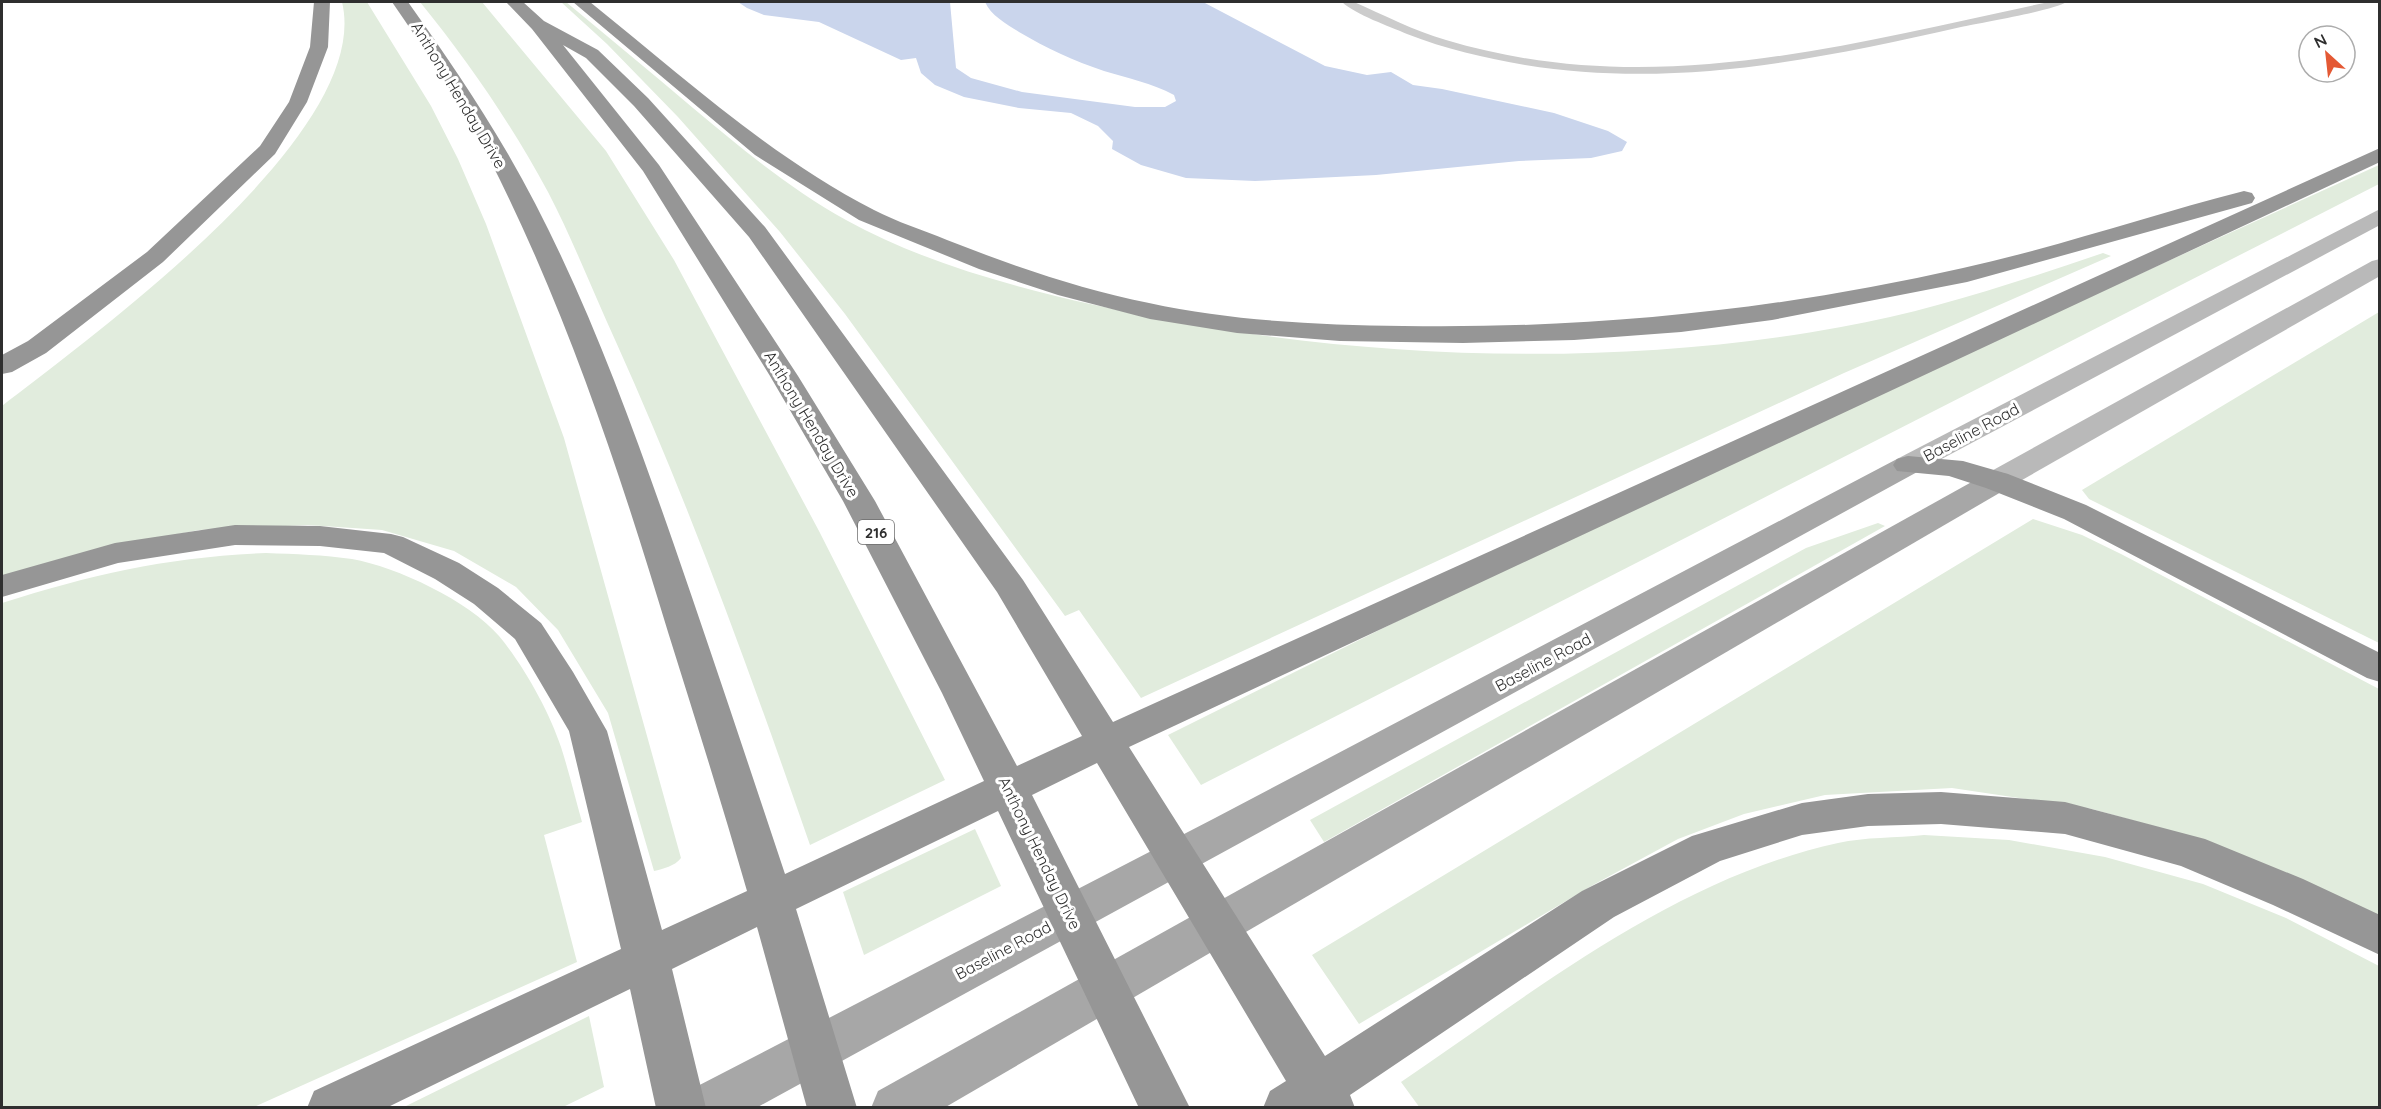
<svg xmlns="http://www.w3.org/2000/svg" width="2381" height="1109" viewBox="0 0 2381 1109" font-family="Quicksand,sans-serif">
  <rect width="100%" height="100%" fill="#fff"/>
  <g fill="#e1ecdd">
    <path d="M342,2H367L431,106L458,159L486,224L564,438L681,858C675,866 663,869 654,871L608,713L558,630L516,587L454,551L382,530L308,525L199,530L101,549L2,577V406C93,335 374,133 342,2Z"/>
    <path d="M420,2H482L606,151L674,260L819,531L945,780L810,845C751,675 690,506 616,342C593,292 573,240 548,192C512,125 468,61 420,2Z"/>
    <path d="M561,2H566C608,37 651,72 693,108C741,148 790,189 846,220C922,262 1010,286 1095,305C1331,359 1603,371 1841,327C1931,311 2017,282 2103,253L2111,256L1844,373L1141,698L1079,610L1065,616L845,314L780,232L678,117L607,44Z"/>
    <polygon points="2379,165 2379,184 1201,785 1168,735 1615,513"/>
    <polygon points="2379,312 2379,643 2089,499 2082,490"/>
    <polygon points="2033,519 2082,535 2121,554 2379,689 2379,917 2207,841 2092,809 1952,788 1825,795 1744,814 1678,839 1593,885 1359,1024 1312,955"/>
    <polygon points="1878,523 1885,526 1324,842 1310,820 1806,548"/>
    <path d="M266,553C295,554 324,555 352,559C397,567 469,601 499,636C524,666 549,711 561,747C569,772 575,797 582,822L544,835L577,962L254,1107H2V603C93,574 169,557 266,553Z"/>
    <polygon points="975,829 1001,886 864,955 843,892"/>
    <path d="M1924,835L2009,840L2105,857L2203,884L2286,918L2379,966V1107L1420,1108L1401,1082C1537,990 1674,879 1838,843C1865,837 1896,838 1924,835Z"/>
    <polygon points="589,1016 604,1087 563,1107 404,1107"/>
  </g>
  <path fill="#cad5ec" d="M738,2H950L956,68L971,78L1022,92L1135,107H1165L1176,101L1174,95C1152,83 1127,78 1104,71C1074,61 1046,48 1019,32C1007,24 991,16 985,2H1203L1325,66L1367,75L1391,72L1413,85L1442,89L1554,113L1608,131L1627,142L1622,151L1591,158L1519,161L1376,175L1255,181L1186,178L1141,165L1112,149L1113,141L1098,126L1071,113L1019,108L964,97L935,85L921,73L916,58L901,60L819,22L764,15L747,8Z"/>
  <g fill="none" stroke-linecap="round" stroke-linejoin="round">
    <path fill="#ccc" fill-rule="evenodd" d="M1342,2H1354C1384,15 1414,31 1446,40C1653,102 1846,44 2049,2H2066C2056,10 1979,23 1961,27C1815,60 1675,89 1525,65C1485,58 1445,49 1407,34C1389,26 1356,15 1342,2Z"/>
    <g fill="#b9b9b9" fill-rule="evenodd">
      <polygon points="2380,209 2380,225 1919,471 1908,474 1897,471 1893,465 1897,459"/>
      <polygon points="2380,259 2380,276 2008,488 1997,490 1986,488 1982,481 1986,474 2372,261"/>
    </g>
    <g fill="#a7a7a7" fill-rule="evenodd">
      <polygon points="1908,456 1919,459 1923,465 1919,471 756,1108 681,1108 688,1091 1215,818 1897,459"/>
      <polygon points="1997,472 2008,474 2012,481 2008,488 944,1108 871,1108 878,1091 1986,474"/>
    </g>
    <g fill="#969696" fill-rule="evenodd">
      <polygon points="314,2 330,2 328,47 307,102 275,154 163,262 46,353 12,372 2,374 2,355 28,341 147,252 260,146 289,102 310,47"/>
      <path d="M392,2H408C443,51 477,101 508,154C578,275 627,410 673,542C711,652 748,763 785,874L984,781L942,693L843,501L770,376L643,171L532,29L506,2H523L544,21L598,50L648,98L765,227L1023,580L1113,722L2380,148V162L1129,747L1325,1056L1582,891L1692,836L1802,803L1868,794L1941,792L2065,802L2205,839L2303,879L2380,915V955L2273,905L2181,866L2065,834L1941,824L1868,826L1802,835L1720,861L1614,917L1350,1095L1355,1108H1263L1270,1091L1286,1081L1097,763L1032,795L1190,1108H1139L998,811L796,909L857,1108H807L757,927L672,969L706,1108H656L630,989L386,1108H307L314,1091L621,949L569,731L515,639L474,604L435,579L384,553L320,546L235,545L118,563L2,597V575L115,543L235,525L320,526L391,534L403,537L459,563L498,588L541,623L573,672L607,731L662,930L747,891C722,804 695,718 668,632C619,470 566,309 489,158C461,103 427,53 392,2ZM563,45L586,58L634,106L749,237L997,592L1082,736L1017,766L875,501L798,376L659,165Z"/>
      <path d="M573,2H590C681,75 769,156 874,210C897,222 923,230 947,240C1013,266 1080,289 1149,303C1232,321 1318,325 1403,326C1592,329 1779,310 1963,268C2058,247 2150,215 2244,191L2252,193L2255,198L2252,203L1967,282L1772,320L1681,332L1574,340L1463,343L1340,341L1237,333L1150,319L1058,295L979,269L859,220L755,155Z"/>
      <polygon points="1908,456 1963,461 2008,474 2086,505 2380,653 2380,682 2367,678 2064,519 1986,488 1949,476 1897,471 1893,465 1897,459"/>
    </g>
  </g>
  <g text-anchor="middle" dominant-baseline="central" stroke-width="6" stroke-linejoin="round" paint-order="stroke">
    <rect fill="#fff" stroke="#6d6d6d" stroke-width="1.5" x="858" y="520" width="36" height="24" rx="4.5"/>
    <g font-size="15" font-weight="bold" fill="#2f2f2f">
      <text x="876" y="532">216</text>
    </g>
    <g font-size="16" fill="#2f2f2f" stroke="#fff">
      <text transform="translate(459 95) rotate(59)">Anthony Henday Drive</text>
      <text transform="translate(812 424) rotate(59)">Anthony Henday Drive</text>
      <text transform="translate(1971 432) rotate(-28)">Baseline Road</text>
      <text transform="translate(1543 662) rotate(-28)">Baseline Road</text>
      <text transform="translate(1040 853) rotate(64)">Anthony Henday Drive</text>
      <text transform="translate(1003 950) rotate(-28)">Baseline Road</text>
    </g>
  </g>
  <rect width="2381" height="1109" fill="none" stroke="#2f2f2f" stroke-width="6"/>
  <g transform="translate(2327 54) rotate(333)"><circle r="28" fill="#ffffff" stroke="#acacac" stroke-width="1.5"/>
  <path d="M0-4.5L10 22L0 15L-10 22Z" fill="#e45934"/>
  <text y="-9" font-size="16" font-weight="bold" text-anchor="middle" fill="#2f2f2f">N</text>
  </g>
</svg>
